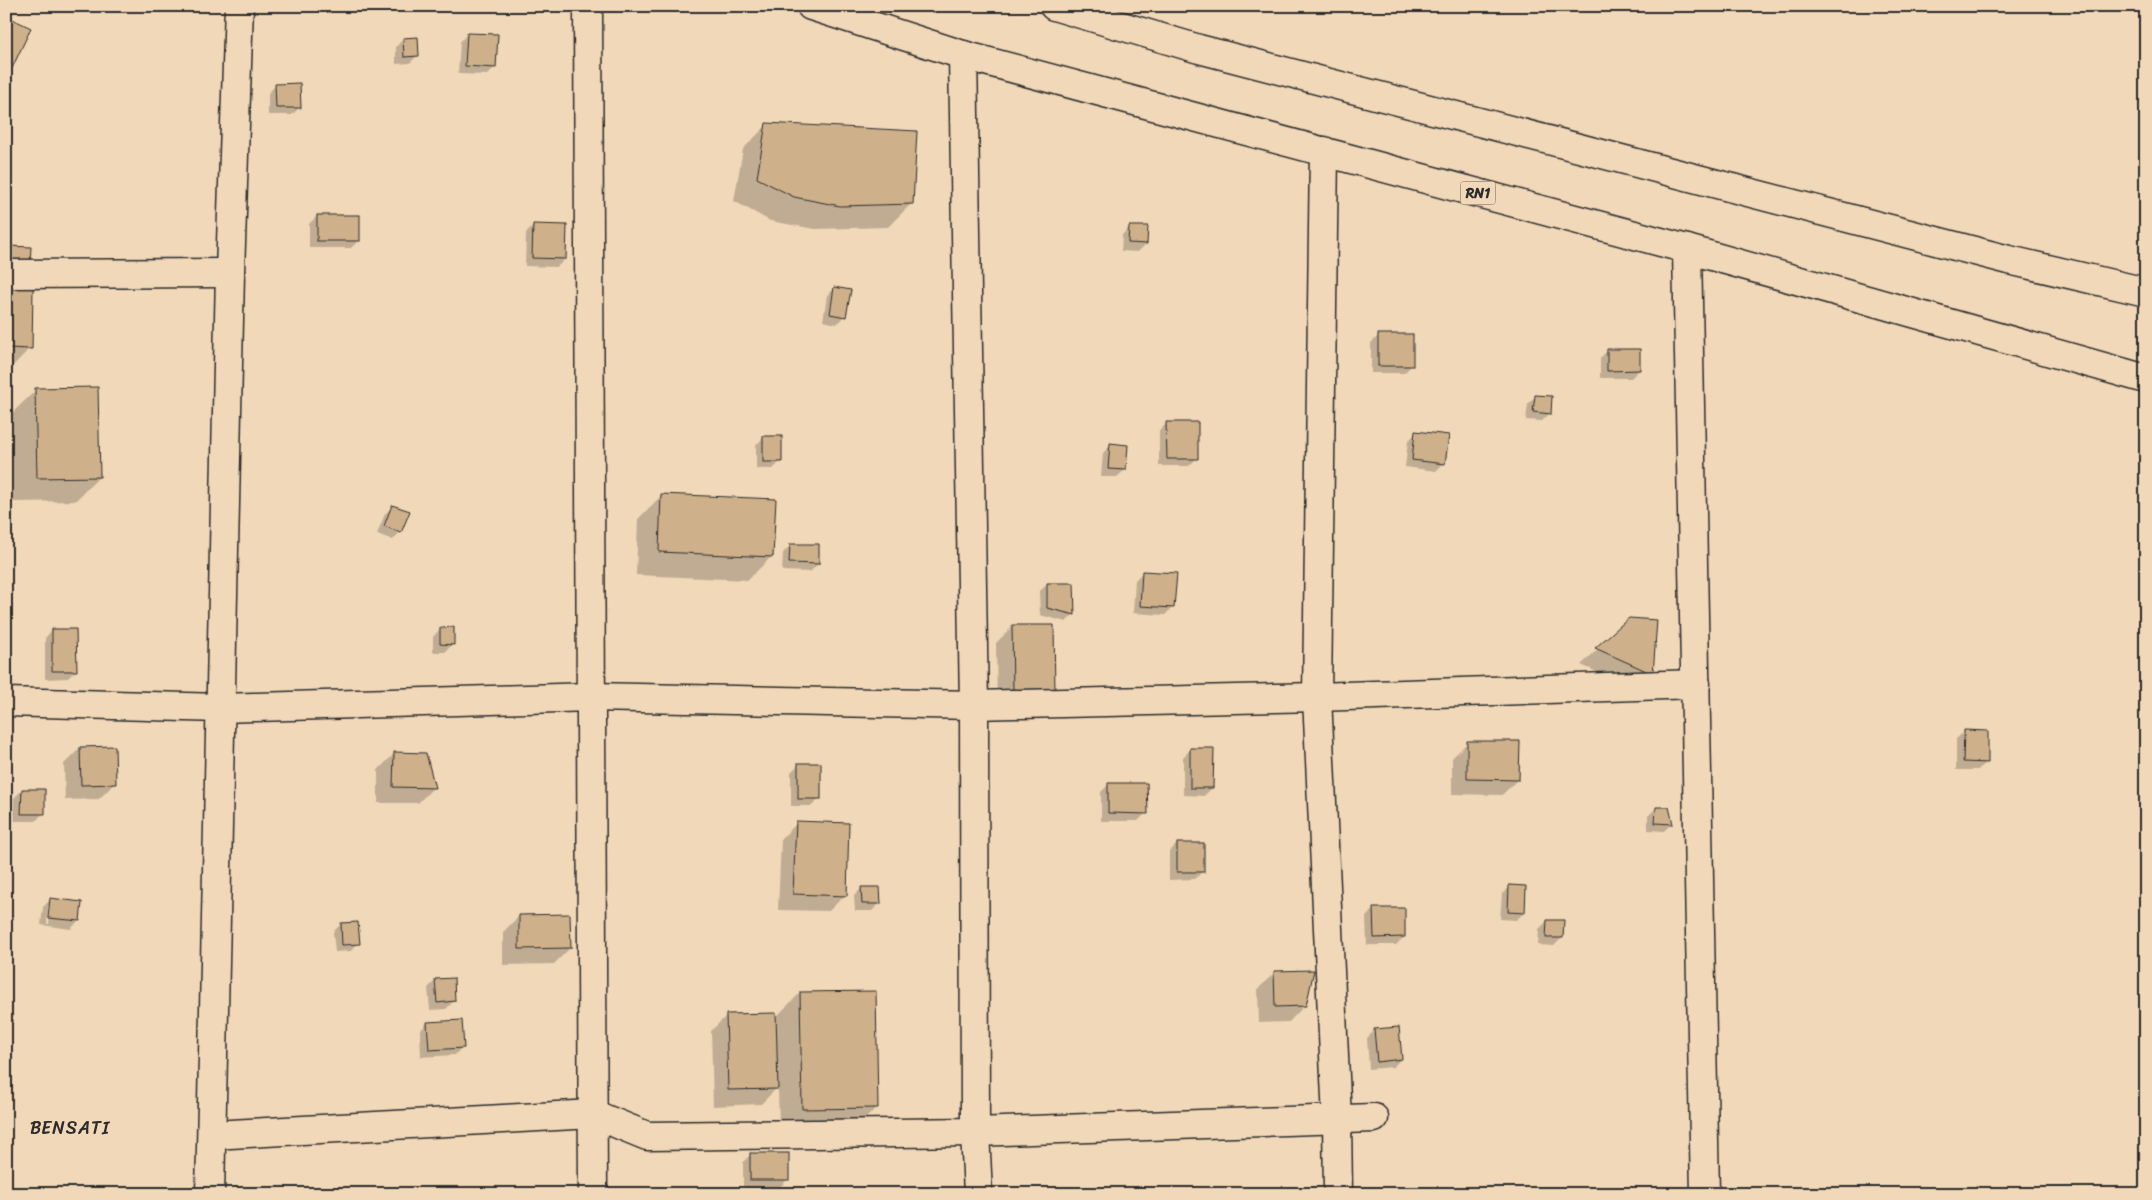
<svg xmlns="http://www.w3.org/2000/svg" width="2152" height="1200" viewBox="0 0 2152 1200" font-family="Sriracha,sans-serif">
  <rect width="100%" height="100%" fill="#f1d8b8"/>
  <filter id="ink" filterUnits="userSpaceOnUse"><feTurbulence type="fractalNoise" baseFrequency=".02" numOctaves="2"/><feDisplacementMap in="SourceGraphic" scale="10" xChannelSelector="R" yChannelSelector="G"/><feConvolveMatrix kernelMatrix="1 2 1 2 8 2 1 2 1" color-interpolation-filters="sRGB"/></filter>
  <g filter="url(#ink)">
    <g fill="#0003" fill-rule="evenodd">
      <polygon points="6,6 16,6 10,12 6,12"/>
      <polygon points="467,34 495,67 487,75 458,74 460,42"/>
      <polygon points="403,39 418,55 410,63 396,64 396,47"/>
      <polygon points="276,85 299,108 292,115 268,115 268,93"/>
      <polygon points="767,125 912,203 888,227 815,229 770,221 734,201 743,149"/>
      <polygon points="317,216 358,241 351,248 309,248 309,224"/>
      <polygon points="533,225 565,259 557,267 525,266 526,233"/>
      <polygon points="1130,227 1146,244 1138,252 1121,251 1122,235"/>
      <polygon points="9,247 6,270 6,250"/>
      <polygon points="6,287 30,348 7,372 6,372"/>
      <polygon points="835,288 844,316 837,324 823,321 827,296"/>
      <polygon points="1379,335 1412,365 1404,373 1371,373 1371,343"/>
      <polygon points="1608,350 1639,370 1631,378 1600,378 1600,358"/>
      <polygon points="36,390 99,477 75,501 13,502 12,413"/>
      <polygon points="1536,396 1550,413 1542,421 1526,420 1528,404"/>
      <polygon points="1167,423 1197,458 1189,466 1159,466 1159,431"/>
      <polygon points="1416,433 1444,463 1436,471 1405,467 1408,441"/>
      <polygon points="764,437 781,461 773,469 756,469 756,445"/>
      <polygon points="1111,445 1125,470 1117,477 1101,477 1103,453"/>
      <polygon points="661,496 772,556 748,580 636,575 638,519"/>
      <polygon points="393,506 400,532 393,540 377,534 385,514"/>
      <polygon points="791,545 818,564 810,572 782,571 783,553"/>
      <polygon points="1143,572 1173,607 1165,615 1133,613 1135,580"/>
      <polygon points="1047,584 1073,584 1073,615 1066,622 1040,615 1039,592"/>
      <polygon points="1630,619 1652,673 1636,689 1581,665"/>
      <polygon points="1012,627 1038,708 997,709 996,643"/>
      <polygon points="440,629 453,644 445,652 433,652 433,637"/>
      <polygon points="52,630 75,671 68,678 45,679 45,638"/>
      <polygon points="1964,732 1986,762 1978,770 1956,770 1956,739"/>
      <polygon points="1468,742 1518,779 1502,795 1452,794 1452,758"/>
      <polygon points="80,748 115,783 99,799 65,800 64,764"/>
      <polygon points="1191,749 1212,788 1204,796 1183,795 1183,757"/>
      <polygon points="394,754 434,787 418,803 378,803 378,770"/>
      <polygon points="799,764 820,798 812,806 791,806 791,772"/>
      <polygon points="1109,784 1146,813 1138,821 1101,821 1101,792"/>
      <polygon points="22,790 43,813 36,821 14,821 14,798"/>
      <polygon points="1656,808 1672,823 1664,831 1648,830 1648,816"/>
      <polygon points="797,823 845,895 829,911 778,910 781,839"/>
      <polygon points="1177,844 1203,871 1195,879 1169,880 1169,852"/>
      <polygon points="1510,887 1524,913 1516,920 1500,919 1502,894"/>
      <polygon points="862,888 880,903 872,911 855,911 854,896"/>
      <path d="M51,899L78,921L71,929L41,925L43,907ZM48,906H51L49,924H47Z"/>
      <polygon points="1374,909 1404,937 1396,945 1367,945 1366,917"/>
      <polygon points="519,916 570,948 554,964 503,965 503,932"/>
      <polygon points="1547,921 1562,938 1554,946 1538,945 1539,929"/>
      <polygon points="357,923 358,943 351,951 335,952 333,932 341,924"/>
      <polygon points="1274,973 1305,1005 1289,1022 1259,1023 1258,989"/>
      <polygon points="436,980 454,1001 446,1009 430,1010 428,988"/>
      <polygon points="800,993 877,1107 853,1131 779,1132 778,1087 761,1104 713,1106 711,1031 727,1015 774,1019"/>
      <polygon points="427,1023 462,1047 455,1055 421,1057 420,1031"/>
      <polygon points="1375,1030 1401,1059 1393,1067 1369,1069 1367,1038"/>
      <polygon points="751,1154 788,1179 780,1187 743,1187 743,1162"/>
    </g>
    <g fill="#ceb18a" stroke="#2b2b2b">
      <polygon points="6,16 31,28 6,81"/>
      <polygon points="467,33 498,34 496,68 465,66"/>
      <polygon points="418,37 419,56 404,57 403,38"/>
      <polygon points="300,83 301,108 276,108 275,84"/>
      <polygon points="766,123 917,131 913,204 840,206 794,197 757,178"/>
      <rect x="317" y="215" width="43" height="26"/>
      <polygon points="533,224 567,225 566,259 532,258"/>
      <polygon points="1129,226 1148,226 1147,244 1128,243"/>
      <polygon points="8,246 31,247 30,263 7,262"/>
      <polygon points="6,286 33,287 32,349 6,348"/>
      <polygon points="834,287 851,290 846,317 830,314"/>
      <rect x="1378" y="334" width="35" height="32"/>
      <polygon points="1607,349 1640,349 1640,370 1607,371"/>
      <polygon points="98,387 100,477 37,478 35,388"/>
      <polygon points="1535,395 1552,396 1551,414 1533,412"/>
      <polygon points="1166,422 1198,422 1198,459 1167,459"/>
      <polygon points="1415,431 1449,435 1445,464 1412,460"/>
      <rect x="763" y="436" width="19" height="26"/>
      <polygon points="1110,443 1128,445 1126,470 1108,469"/>
      <polygon points="661,494 776,499 773,557 659,552"/>
      <polygon points="392,505 410,511 401,533 384,526"/>
      <polygon points="790,544 819,544 819,564 789,563"/>
      <polygon points="1142,571 1177,573 1174,608 1140,606"/>
      <polygon points="1047,583 1074,583 1075,615 1047,608"/>
      <polygon points="1629,618 1657,620 1653,674 1595,648"/>
      <polygon points="1012,625 1054,625 1055,693 1013,693"/>
      <polygon points="454,627 454,645 440,644 440,628"/>
      <polygon points="52,629 76,629 77,671 52,671"/>
      <polygon points="1964,730 1988,731 1988,763 1963,762"/>
      <polygon points="1467,741 1520,741 1519,780 1467,779"/>
      <polygon points="115,746 116,784 81,785 80,747"/>
      <polygon points="1190,748 1214,748 1213,788 1190,788"/>
      <polygon points="394,752 426,753 435,788 393,787"/>
      <rect x="798" y="763" width="23" height="36"/>
      <polygon points="1108,783 1147,783 1148,814 1108,813"/>
      <polygon points="22,789 45,789 45,814 21,814"/>
      <polygon points="1656,807 1669,807 1673,824 1655,823"/>
      <polygon points="796,821 849,823 847,896 793,894"/>
      <rect x="1177" y="843" width="27" height="29"/>
      <polygon points="1509,885 1526,886 1525,913 1508,912"/>
      <polygon points="861,887 880,887 881,904 862,904"/>
      <polygon points="50,898 82,902 80,921 48,918"/>
      <polygon points="1373,908 1405,908 1405,937 1374,938"/>
      <polygon points="570,914 571,948 519,949 519,915"/>
      <polygon points="1547,920 1564,920 1563,938 1546,938"/>
      <polygon points="358,922 360,944 342,945 341,923"/>
      <polygon points="1314,970 1306,1006 1275,1007 1274,971"/>
      <polygon points="454,978 455,1001 437,1003 435,979"/>
      <polygon points="876,991 878,1108 802,1109 800,992"/>
      <polygon points="776,1013 778,1089 728,1090 726,1014"/>
      <polygon points="462,1020 464,1048 429,1050 427,1022"/>
      <polygon points="1399,1027 1402,1059 1377,1062 1374,1029"/>
      <rect x="750" y="1153" width="39" height="27"/>
      <rect x="372" y="1191" width="35" height="3"/>
    </g>
    <g fill="none" stroke-linecap="round" stroke-linejoin="round">
      <defs>
        <g id="minor">
          <polyline points="588,6 593,1194"/>
          <polyline points="963,55 974,705 975,1132 978,1194"/>
          <polyline points="1324,151 1317,697 1337,1119 1338,1194"/>
          <polyline points="1687,249 1705,1194"/>
          <polyline points="6,274 230,273"/>
          <polyline points="6,702 221,708 591,697 974,705 1317,697 1696,684"/>
          <polyline points="212,1135 593,1114 647,1136 975,1132 1374,1118"/>
          <polyline points="210,1194 230,273 239,6"/>
        </g>
        <g id="highway">
          <polyline points="811,6 963,55 1687,249 2146,379"/>
          <polyline points="1054,6 1199,49 2009,260 2146,292"/>
        </g>
      </defs>
      <use href="#minor" stroke="#2b2b2b" stroke-width="31"/>
      <use href="#highway" stroke="#2b2b2b" stroke-width="31"/>
      <use href="#minor" stroke="#f1d8b8" stroke-width="28"/>
      <use href="#highway" stroke="#f1d8b8" stroke-width="28"/>
    </g>
  </g>
  <g text-anchor="middle" dominant-baseline="central" stroke-width="4" stroke-linejoin="round" paint-order="stroke">
    <rect fill="#f1d8b8" stroke="#665f55" stroke-width="1" x="1460.5" y="181.5" width="35" height="23" rx="4"/>
    <g font-size="14" font-weight="bold" fill="#2b2b2b">
      <text x="1478" y="193">RN1</text>
    </g>
    <g font-size="18" letter-spacing="1" fill="#2b2b2b" stroke="#f1d8b8">
      <text x="70" y="1128">BENSATI</text>
    </g>
  </g>
  <rect width="2152" height="1200" fill="none" stroke="#f1d8b8" stroke-width="25"/>
  <rect x="12" y="12" width="2127" height="1175" fill="none" stroke="#2b2b2b" stroke-width="2" filter="url(#ink)"/>
</svg>
